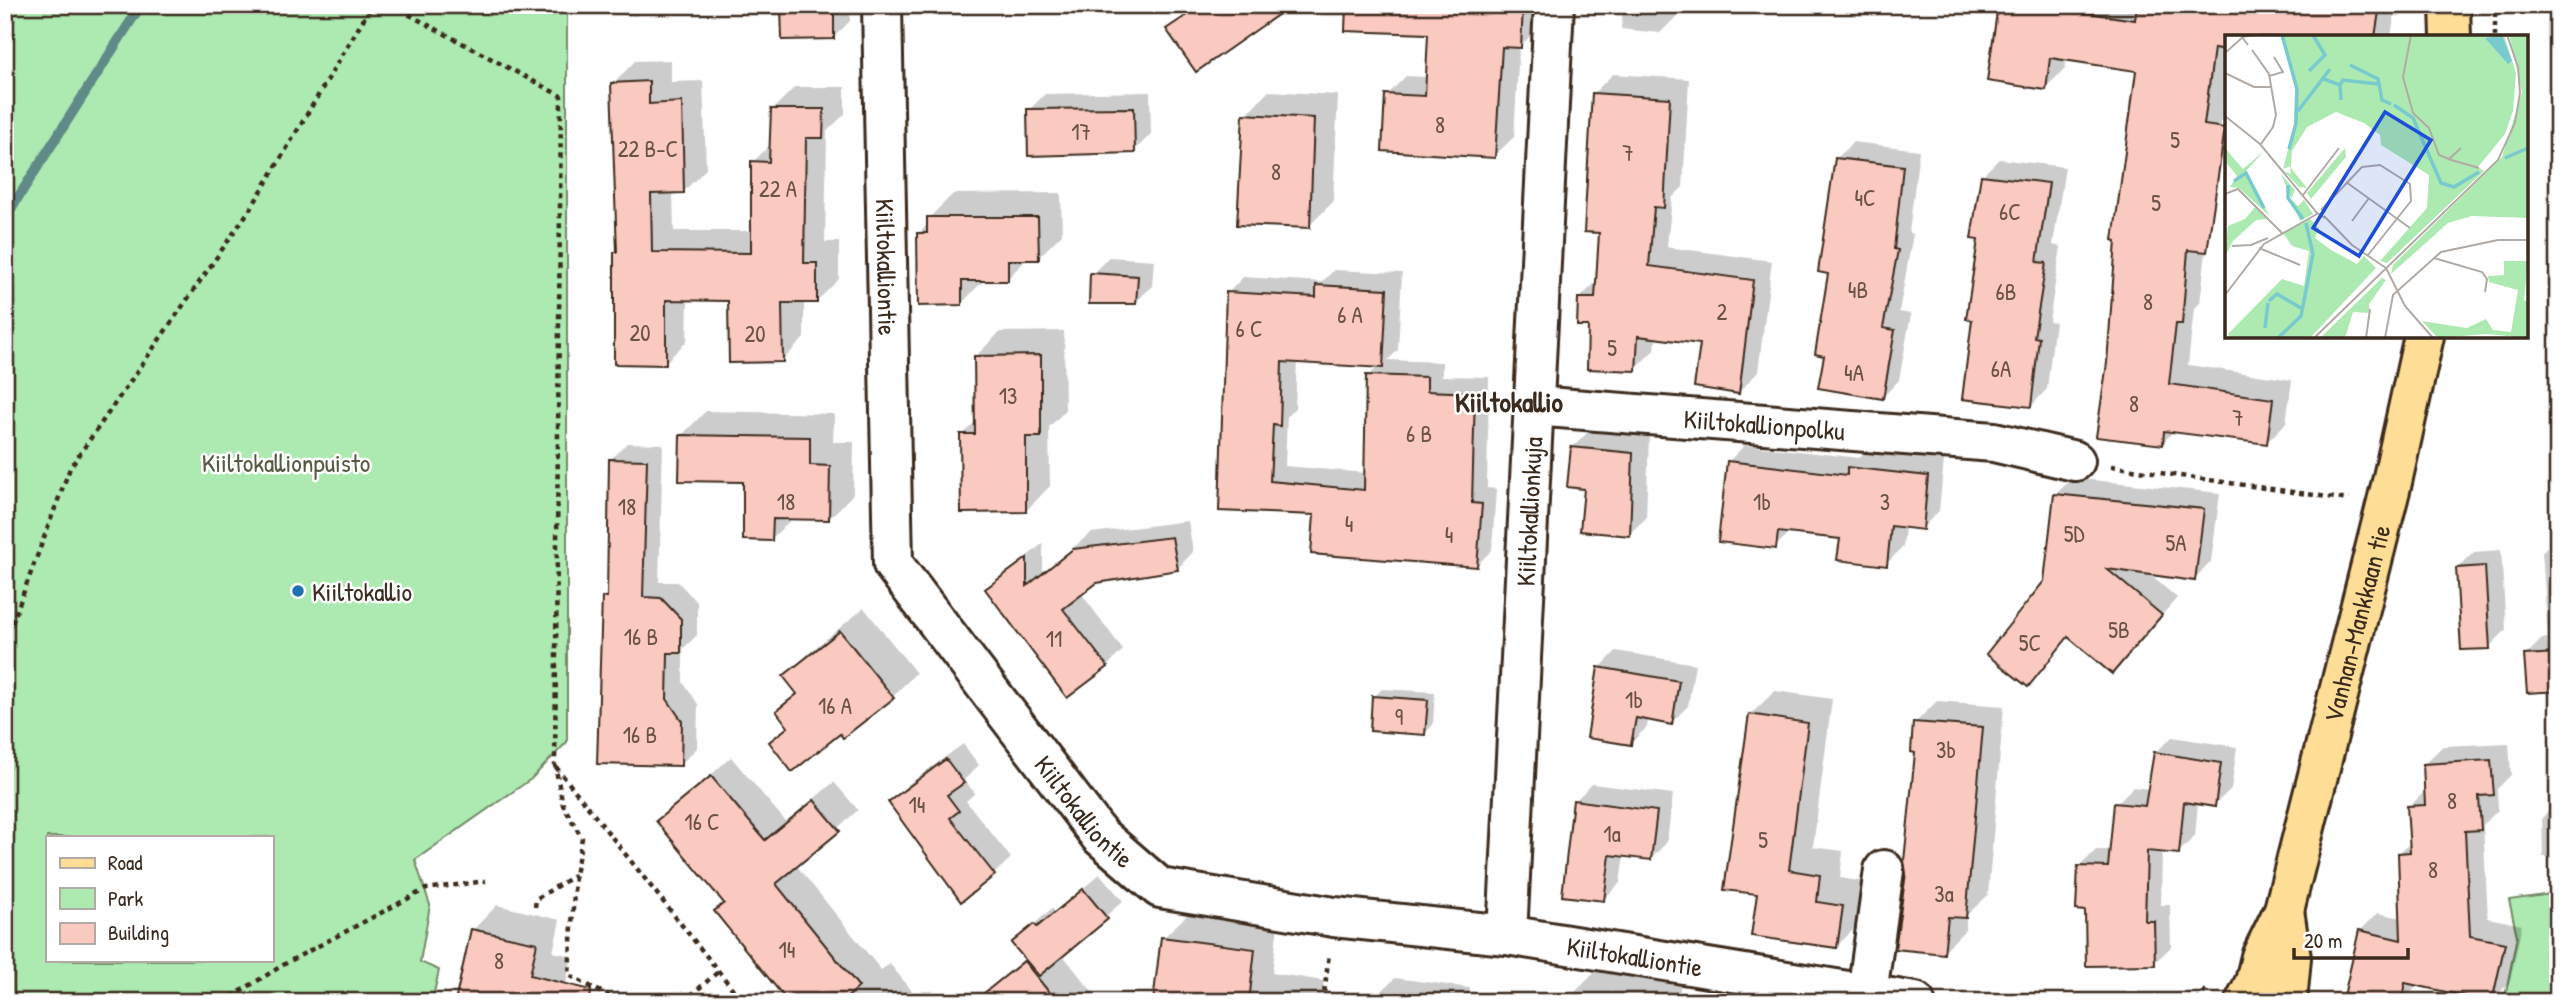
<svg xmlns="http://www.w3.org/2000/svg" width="2563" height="1007" viewBox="0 0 2563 1007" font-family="'Patrick Hand',sans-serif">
  <rect width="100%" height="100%" fill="#fff"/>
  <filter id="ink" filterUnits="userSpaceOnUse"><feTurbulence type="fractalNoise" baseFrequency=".0143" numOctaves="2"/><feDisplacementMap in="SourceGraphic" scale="14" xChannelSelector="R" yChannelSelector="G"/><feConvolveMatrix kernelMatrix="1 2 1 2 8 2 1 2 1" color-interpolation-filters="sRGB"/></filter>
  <g filter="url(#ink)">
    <g fill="#aceab1" stroke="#748a68" stroke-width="2" fill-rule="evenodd">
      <path d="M5,5H567V742L531,779L415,860L430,905L420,962L439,970L432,1002H5ZM47,837H271V960H47Z"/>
      <polygon points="2558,893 2558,1002 2504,1002 2517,936 2509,900"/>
    </g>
    <g fill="#0003" fill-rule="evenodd">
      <polygon points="603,5 645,5 636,16 602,12"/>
      <polygon points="783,5 850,5 850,21 834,37"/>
      <polygon points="1197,5 1289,5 1169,30"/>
      <polygon points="1355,5 1540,5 1540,27 1519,47 1514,137 1494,156 1387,95 1406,76 1428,77 1430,32"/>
      <polygon points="1623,5 1678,5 1677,16 1660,33 1621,29"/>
      <polygon points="2000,5 2396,5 2391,37 2227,37 2227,73 2200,303 2194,309 2188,365 2292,380 2286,423 2266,443 2175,430 2162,443 2109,363 2138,70 2066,59 2065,69 2045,88"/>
      <polygon points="671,60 671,82 703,81 706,169 684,191 673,192 674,231 753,231 753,162 771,144 772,110 795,87 845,87 845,114 827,131 825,242 839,242 839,279 817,301 804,302 804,338 782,361 730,299 688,299 687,341 665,363 616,253 618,250 613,84 635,61"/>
      <polygon points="1613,74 1689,79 1683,187 1672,198 1667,247 1772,261 1758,372 1739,392 1702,342 1656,336 1655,349 1635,369 1590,325 1580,298 1598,280 1601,231 1593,94"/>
      <polygon points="1269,91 1338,95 1333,202 1309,226 1245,115"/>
      <polygon points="1150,92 1151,134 1134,151 1029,110 1045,94"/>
      <polygon points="1853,142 1919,150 1909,233 1913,234 1899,312 1911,314 1899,380 1883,397 1830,272 1836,159"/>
      <polygon points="1999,159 2065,167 2053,245 2061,247 2049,321 2055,322 2047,389 2031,406 1974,319 1982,176"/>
      <polygon points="1061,193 1062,234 1038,258 1028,258 1007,279 985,279 961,304 919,233 929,223 929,218 953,194"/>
      <polygon points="1109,257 1154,260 1152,286 1136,302 1092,274"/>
      <path d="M1334,270L1402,273L1398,350L1388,360L1442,362V376L1489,377L1487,488L1496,489L1492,550L1476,566L1316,513L1221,509L1228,293L1243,277L1322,282ZM1297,361L1379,366L1368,376L1366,473L1285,466L1287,416L1295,408Z"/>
      <polygon points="1064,331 1065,411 1049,427 1050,486 1026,511 962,435 977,420 976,356 1000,332"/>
      <polygon points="2558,405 2558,464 2550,413"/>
      <polygon points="706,411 834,414 833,442 854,442 853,494 829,519 793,518 771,539 745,481 681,436"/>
      <polygon points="1589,431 1649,437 1646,518 1629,534 1573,447"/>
      <polygon points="627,443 663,444 659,582 678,582 697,602 697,635 683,649 683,682 698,704 697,748 680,765 603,597 608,592 611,459"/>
      <polygon points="1745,445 1859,458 1866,452 1944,460 1939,511 1922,528 1905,526 1903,547 1886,564 1842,538 1790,532 1775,547 1728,462"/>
      <polygon points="2072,478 2220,493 2211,562 2194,579 2147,572 2177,598 2112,672 2070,636 2028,685 2046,581 2055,495"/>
      <polygon points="1188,521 1193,552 1177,569 1096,581 1081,593 1123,650 1107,666 987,590 1043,543 1043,572 1091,533"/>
      <polygon points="2558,536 2558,707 2553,707 2551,689 2526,655 2542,639 2548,638 2542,552"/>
      <polygon points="2501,550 2506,630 2489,647 2458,568 2474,552"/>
      <polygon points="864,608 916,673 892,697 771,742 789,724 779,711 798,692 785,677 809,653"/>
      <polygon points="1616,651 1695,664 1688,706 1671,723 1648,719 1647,727 1630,744 1600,668"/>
      <polygon points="1382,689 1435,692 1433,725 1425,733 1374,697"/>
      <polygon points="1775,691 1832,699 1813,847 1843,851 1840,878 1866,882 1861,922 1837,946 1759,893 1750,715"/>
      <polygon points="1937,701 2004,706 1988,895 1967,915 1965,930 1943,952 1907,873 1917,751 1915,723"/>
      <polygon points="2172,737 2237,747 2231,789 2214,805 2198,803 2195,836 2178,853 2162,851 2161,905 2170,905 2171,947 2154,963 2087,909 2079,867 2096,850 2111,850 2116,804 2133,787 2149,789 2155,753"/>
      <polygon points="2509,743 2511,775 2497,789 2498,810 2483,825 2488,918 2522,925 2510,982 2491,1001 2418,984 2404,1002 2376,1002 2360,931 2378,913 2402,918 2399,853 2411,842 2409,807 2426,790 2424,764 2443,746"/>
      <polygon points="963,744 979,765 964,780 975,793 966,801 1011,858 994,874 890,803 906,786"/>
      <polygon points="731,757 786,822 834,782 858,810 796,865 881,970 890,964 921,1002 790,1002 725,902 659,821"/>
      <polygon points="1592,784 1673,794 1667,842 1651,859 1624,855 1620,883 1604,899 1575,801"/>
      <polygon points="2550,809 2558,809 2558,856 2543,857 2542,818"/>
      <polygon points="1100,874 1123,901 1062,954 1094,994 1089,1002 982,1002 1025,957 1014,943 1052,908 1055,912"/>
      <polygon points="497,905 560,920 553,952 572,956 564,993 602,1002 457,1002 473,930"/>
      <polygon points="1187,915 1278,926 1272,973 1324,981 1321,1002 1155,1002 1163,938"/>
      <polygon points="1603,964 1682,976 1678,1002 1571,1002 1572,995"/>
      <polygon points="1395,978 1470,988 1468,1002 1371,1002"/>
    </g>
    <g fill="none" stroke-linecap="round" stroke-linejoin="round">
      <polyline stroke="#608a88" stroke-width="10" points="5,218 141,5"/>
    </g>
    <g fill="#facac1" stroke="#3b2a1e" stroke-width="2">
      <polygon points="781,5 834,5 834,39 782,40"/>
      <polygon points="1202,5 1292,5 1196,72 1166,29"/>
      <polygon points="1346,5 1523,5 1521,48 1502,47 1495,158 1382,151 1385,94 1425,96 1428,34 1345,31"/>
      <polygon points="1998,5 2035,5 2135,20 2137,5 2380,5 2375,37 2227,37 2227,50 2214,48 2204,125 2225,128 2207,252 2188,250 2182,324 2176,324 2169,384 2273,399 2267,444 2164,431 2163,445 2096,437 2107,363 2116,241 2113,240 2136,71 2050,58 2046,90 1987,81"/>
      <polygon points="649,81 649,104 682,102 684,193 651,194 652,252 751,253 751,161 769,162 771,109 824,109 823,138 806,138 804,263 817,263 817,303 782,303 783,362 729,363 728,301 666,300 666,365 614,364 614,252 617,252 611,83"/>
      <polygon points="1592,93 1670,98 1664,208 1654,207 1649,266 1753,280 1739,394 1694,387 1700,344 1638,336 1636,371 1587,369 1588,326 1577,326 1578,298 1595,298 1599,233 1584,232"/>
      <polygon points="1134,108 1135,153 1028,156 1027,109"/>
      <polygon points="1243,114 1314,118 1310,228 1237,225"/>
      <polygon points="1835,158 1903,166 1894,249 1898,250 1883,328 1895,330 1883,399 1818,388 1824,356 1815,354 1828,274 1818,272"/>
      <polygon points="1981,175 2049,183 2037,262 2046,263 2034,337 2039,338 2031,407 1962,399 1972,320 1966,319 1978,240 1971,239"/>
      <polygon points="927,217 1038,217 1039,260 1008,260 1008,281 962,281 962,305 918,306 917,233 927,233"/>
      <polygon points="1090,273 1138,276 1136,304 1089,304"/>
      <polygon points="1316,285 1387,289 1383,368 1282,362 1280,426 1273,425 1270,481 1364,490 1366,375 1427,377 1427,391 1475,393 1472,503 1482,504 1477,567 1311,554 1314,515 1219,511 1226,292 1316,297"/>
      <polygon points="1041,355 1041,437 1026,437 1026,512 961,513 960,434 975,434 974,356"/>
      <polygon points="680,435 810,437 810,465 830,466 829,520 773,519 772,541 743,540 743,482 679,481"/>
      <polygon points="1571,447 1633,453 1630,536 1580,531 1584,489 1567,487"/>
      <polygon points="609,459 647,460 643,597 661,598 681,619 681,653 668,653 667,699 682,721 681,766 597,764 602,597 607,597"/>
      <polygon points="1727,461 1847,475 1847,467 1928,476 1923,530 1891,526 1887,566 1837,560 1840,539 1778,532 1776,549 1718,542"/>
      <polygon points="2054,494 2204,509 2195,581 2107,569 2162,615 2112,674 2068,637 2028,687 1986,654 2044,581"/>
      <polygon points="1172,537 1178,570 1097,583 1063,609 1108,667 1067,698 985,589 1027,558 1027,586 1073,549"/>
      <polygon points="2485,566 2490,649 2461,650 2456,568"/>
      <polygon points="840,631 894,698 843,738 840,734 792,772 769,742 788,727 776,711 797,694 783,676"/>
      <polygon points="2558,653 2558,691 2527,693 2524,655"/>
      <polygon points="1598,667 1679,681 1672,725 1636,718 1631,745 1587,738"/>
      <polygon points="1372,696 1428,700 1425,735 1370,731"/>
      <polygon points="1749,714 1808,723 1789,870 1820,875 1817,902 1843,906 1837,948 1751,936 1757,894 1724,890"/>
      <polygon points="1913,722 1983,727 1966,918 1948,917 1944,954 1895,949 1906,873 1904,861 1915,753 1911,752"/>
      <polygon points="2154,752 2221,763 2215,807 2184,802 2179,854 2147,851 2145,921 2154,921 2155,965 2086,966 2085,911 2076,910 2078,866 2108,867 2114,803 2145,806"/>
      <polygon points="946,759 964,783 947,795 959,811 950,818 995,875 961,902 888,802"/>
      <polygon points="2491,760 2494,795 2479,796 2481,830 2465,831 2470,936 2505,943 2492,1002 2405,983 2401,1002 2368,1002 2344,996 2359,930 2401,940 2398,853 2410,852 2407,806 2425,805 2423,764"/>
      <polygon points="711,776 765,840 814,800 840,831 776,884 859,987 842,1002 788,1002 714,911 724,903 656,821"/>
      <polygon points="1573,800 1657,811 1651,860 1610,855 1604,901 1562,896"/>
      <polygon points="1083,889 1108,919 1039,976 1011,943 1034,924 1037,927"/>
      <polygon points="471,929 537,943 530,975 591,990 590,1002 455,1002"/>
      <polygon points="1161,937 1255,949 1249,1002 1153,1002"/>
      <polygon points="1024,961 1057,1002 973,1002"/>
    </g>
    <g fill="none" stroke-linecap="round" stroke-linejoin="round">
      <defs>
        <g id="minor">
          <path id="s1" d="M882,5L893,564L1100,836L1160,888L1334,917L1507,935L1915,1002"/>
          <path id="s2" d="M1534,406L1994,442L2075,461"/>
          <path id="s3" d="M1507,935L1554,5"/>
          <polyline points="1867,994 1884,870"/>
        </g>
        <g id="major">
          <polyline points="2450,5 2451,37"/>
          <polyline points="2284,910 2291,958 2287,1002"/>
          <path id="s4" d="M2245,1002L2255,982L2261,957L2284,910L2392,482L2424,336"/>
        </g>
      </defs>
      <use href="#minor" stroke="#3b2a1e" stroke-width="44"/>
      <use href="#major" stroke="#3b2a1e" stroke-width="44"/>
      <g stroke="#3b2a1e" stroke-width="4.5" stroke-dasharray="5 5" stroke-linecap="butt">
        <polyline points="391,5 561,96 555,765 563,805 582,838 575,875 569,975 620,1002"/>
        <polyline points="2495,37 2495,5"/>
        <polyline points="2111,466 2349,500"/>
        <polyline points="5,642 70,468 253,205 372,5"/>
        <polyline points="556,767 743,1002"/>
        <polyline points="535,907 536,899 575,875"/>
        <polyline points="223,1002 288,962 426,889 486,881"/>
        <polyline points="683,1002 719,971"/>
        <polyline points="1323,1002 1329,954"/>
        <polyline points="2197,1002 2208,986"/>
      </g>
      <use href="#minor" stroke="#fff" stroke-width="38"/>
      <use href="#major" stroke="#fedd96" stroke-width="38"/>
    </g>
  </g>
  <circle fill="#1f6fb2" stroke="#fff" stroke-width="2.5" cx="298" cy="591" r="7"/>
  <g text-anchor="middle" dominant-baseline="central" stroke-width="5" stroke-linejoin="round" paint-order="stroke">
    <g font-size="23" fill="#6b5247">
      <text x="1440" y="124">8</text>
      <text x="1081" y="131">17</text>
      <text x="2175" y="139">5</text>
      <text x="648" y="148">22 B-C</text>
      <text x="1628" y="152">7</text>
      <text x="1276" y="171">8</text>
      <text x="778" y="188">22 A</text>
      <text x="1865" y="197">4C</text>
      <text x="2156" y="202">5</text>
      <text x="2010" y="211">6C</text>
      <text x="1858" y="289">4B</text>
      <text x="2006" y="291">6B</text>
      <text x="2148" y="301">8</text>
      <text x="1722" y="311">2</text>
      <text x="1350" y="314">6 A</text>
      <text x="1249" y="328">6 C</text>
      <text x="640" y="332">20</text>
      <text x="755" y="333">20</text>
      <text x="1612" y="347">5</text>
      <text x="2001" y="368">6A</text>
      <text x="1854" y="372">4A</text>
      <text x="1008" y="395">13</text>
      <text x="2134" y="403">8</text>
      <text x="2238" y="417">7</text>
      <text x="1419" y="433">6 B</text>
      <text x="786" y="501">18</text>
      <text x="1762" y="501">1b</text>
      <text x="1885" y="501">3</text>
      <text x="627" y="506">18</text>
      <text x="1349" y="523">4</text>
      <text x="2074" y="533">5D</text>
      <text x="1449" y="534">4</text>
      <text x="2176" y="542">5A</text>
      <text x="2119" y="629">5B</text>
      <text x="641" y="636">16 B</text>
      <text x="1054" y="638">11</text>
      <text x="2030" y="642">5C</text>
      <text x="1634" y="699">1b</text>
      <text x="835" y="705">16 A</text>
      <text x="1399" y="716">9</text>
      <text x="640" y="734">16 B</text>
      <text x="1946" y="749">3b</text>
      <text x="2452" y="800">8</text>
      <text x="917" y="804">14</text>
      <text x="702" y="821">16 C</text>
      <text x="1612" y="833">1a</text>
      <text x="1763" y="839">5</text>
      <text x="2433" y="869">8</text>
      <text x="1944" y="893">3a</text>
      <text x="787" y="949">14</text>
      <text x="499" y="960">8</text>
    </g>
    <g font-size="26" fill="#3b2a1e" stroke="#fff">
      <text stroke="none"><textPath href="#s1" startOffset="262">Kiiltokalliontie</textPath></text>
      <text stroke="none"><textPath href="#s2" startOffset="231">Kiiltokallionpolku</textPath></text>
      <text stroke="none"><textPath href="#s3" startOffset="424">Kiiltokallionkuja</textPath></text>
      <text stroke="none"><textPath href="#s4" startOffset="396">Vanhan-Mankkaan tie</textPath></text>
      <text stroke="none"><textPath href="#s1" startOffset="872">Kiiltokalliontie</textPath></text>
      <text stroke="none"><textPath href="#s1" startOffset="1460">Kiiltokalliontie</textPath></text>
    </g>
    <g font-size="26" fill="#575a43" stroke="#fff">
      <text x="286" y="462">Kiiltokallionpuisto</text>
    </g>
    <g font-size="26" fill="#3b2a1e" stroke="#fff" text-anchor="start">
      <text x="312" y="591">Kiiltokallio</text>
    </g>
    <g font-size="28" font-weight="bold" fill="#3b2a1e" stroke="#fff">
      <text x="1509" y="402">Kiiltokallio</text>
    </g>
  </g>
  <g transform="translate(2225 35)">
    <rect width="303" height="303" fill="#fff"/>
    <path d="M57,0H279L291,38L288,76L280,99L253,132L259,136L162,228L155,226L202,173L204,140L156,110L155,100L139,88L111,77L82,92L67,116L66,133L82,153L74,152L59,136L66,139L65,131L58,134L69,91L70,48ZM284,0H303V183L247,181L223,188L166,239L168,230L277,122L297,57ZM0,113L18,134L39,116L21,136L44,180L59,194L14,153L5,152L12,141L0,126ZM120,113L121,122L86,164L82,158ZM56,139L70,155L66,164L73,171L79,165L88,179L75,186ZM30,172L42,184L31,185L8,206L0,222L3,191L20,184ZM85,184L94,193L90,203L106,215L132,229L139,221L151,233L85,303H5L3,299L57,244L79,251L84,216L67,211L58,198ZM279,226H303L299,265L303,267V303L261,299L213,303L197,286L242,293L261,284L268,295L286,297L293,255L264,247L263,241L279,240ZM157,243L161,245L144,269V278L128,277L120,303H95Z" fill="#aceab1"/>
    <path d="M277,0L287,26L283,29L260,3Z" fill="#78cacf"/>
    <path fill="none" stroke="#78cacf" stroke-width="3.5" d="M57,0L72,54L71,88L64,114M125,30L153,44L157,65L166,69M84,36L100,20L88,0M99,44L115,50L116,65M115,50L118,45L153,49M169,70L188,83L216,148L229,152L254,137M73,76L105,34M280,123L303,113M9,146L21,138L39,173M63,150V163L78,184M44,266L52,259L76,273M40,293L43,268M53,303L76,281L88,219L81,188"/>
    <path fill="none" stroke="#b1aaa5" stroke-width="2" d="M186,0L178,42L188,78L204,93L214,120L224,124L236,113M23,10L17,2L28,0M27,15L44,39L51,80L48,92L36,109M0,18L19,1M0,38L29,52H46M44,41L58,37L49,22M0,81L35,109L92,178L100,183M223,124L254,133M121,147L185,193M0,159L13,154L57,198M78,160L114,113M96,175L137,132L155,130L185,149L186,166L143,220M99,181L127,210L161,233M127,186L144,163M7,211L26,210L43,203M34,213L75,230M209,223L257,237L262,244L260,257M161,233L180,271L208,303M0,260L39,209L92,179M89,303L273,125L290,88L295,58L293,32L282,0M141,303L145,274M160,303L168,260L216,217L273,205H303"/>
    <path fill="#1d4ed8" fill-opacity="0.15" stroke="#1d4ed8" stroke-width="3.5" d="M160,77L206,105L134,221L88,193Z"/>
    <rect width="303" height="303" fill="none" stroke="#3b2a1e" stroke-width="3.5"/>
  </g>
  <rect width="2563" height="1007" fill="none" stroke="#fff" stroke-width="28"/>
  <rect x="14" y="14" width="2535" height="979" fill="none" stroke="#3b2a1e" stroke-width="2.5" filter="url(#ink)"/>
  <rect x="46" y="836" width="228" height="126" fill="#ffffff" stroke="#b1aaa5" stroke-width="2"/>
  <rect x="60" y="858" width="35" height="10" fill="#fedd96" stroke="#b1aaa5" stroke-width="2"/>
  <text x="108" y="870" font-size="21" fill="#3b2a1e">Road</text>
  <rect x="60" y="888" width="35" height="21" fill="#aceab1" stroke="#b1aaa5" stroke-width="2"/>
  <text x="108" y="906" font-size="21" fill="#3b2a1e">Park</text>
  <rect x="60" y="923" width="35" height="21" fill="#facac1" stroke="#b1aaa5" stroke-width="2"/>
  <text x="108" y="940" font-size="21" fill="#3b2a1e">Building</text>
  <path d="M2294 948v10h114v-10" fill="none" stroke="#3b2a1e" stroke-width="3.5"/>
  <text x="2304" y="948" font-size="21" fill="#3b2a1e" stroke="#ffffff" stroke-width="5" paint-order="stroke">20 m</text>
</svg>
